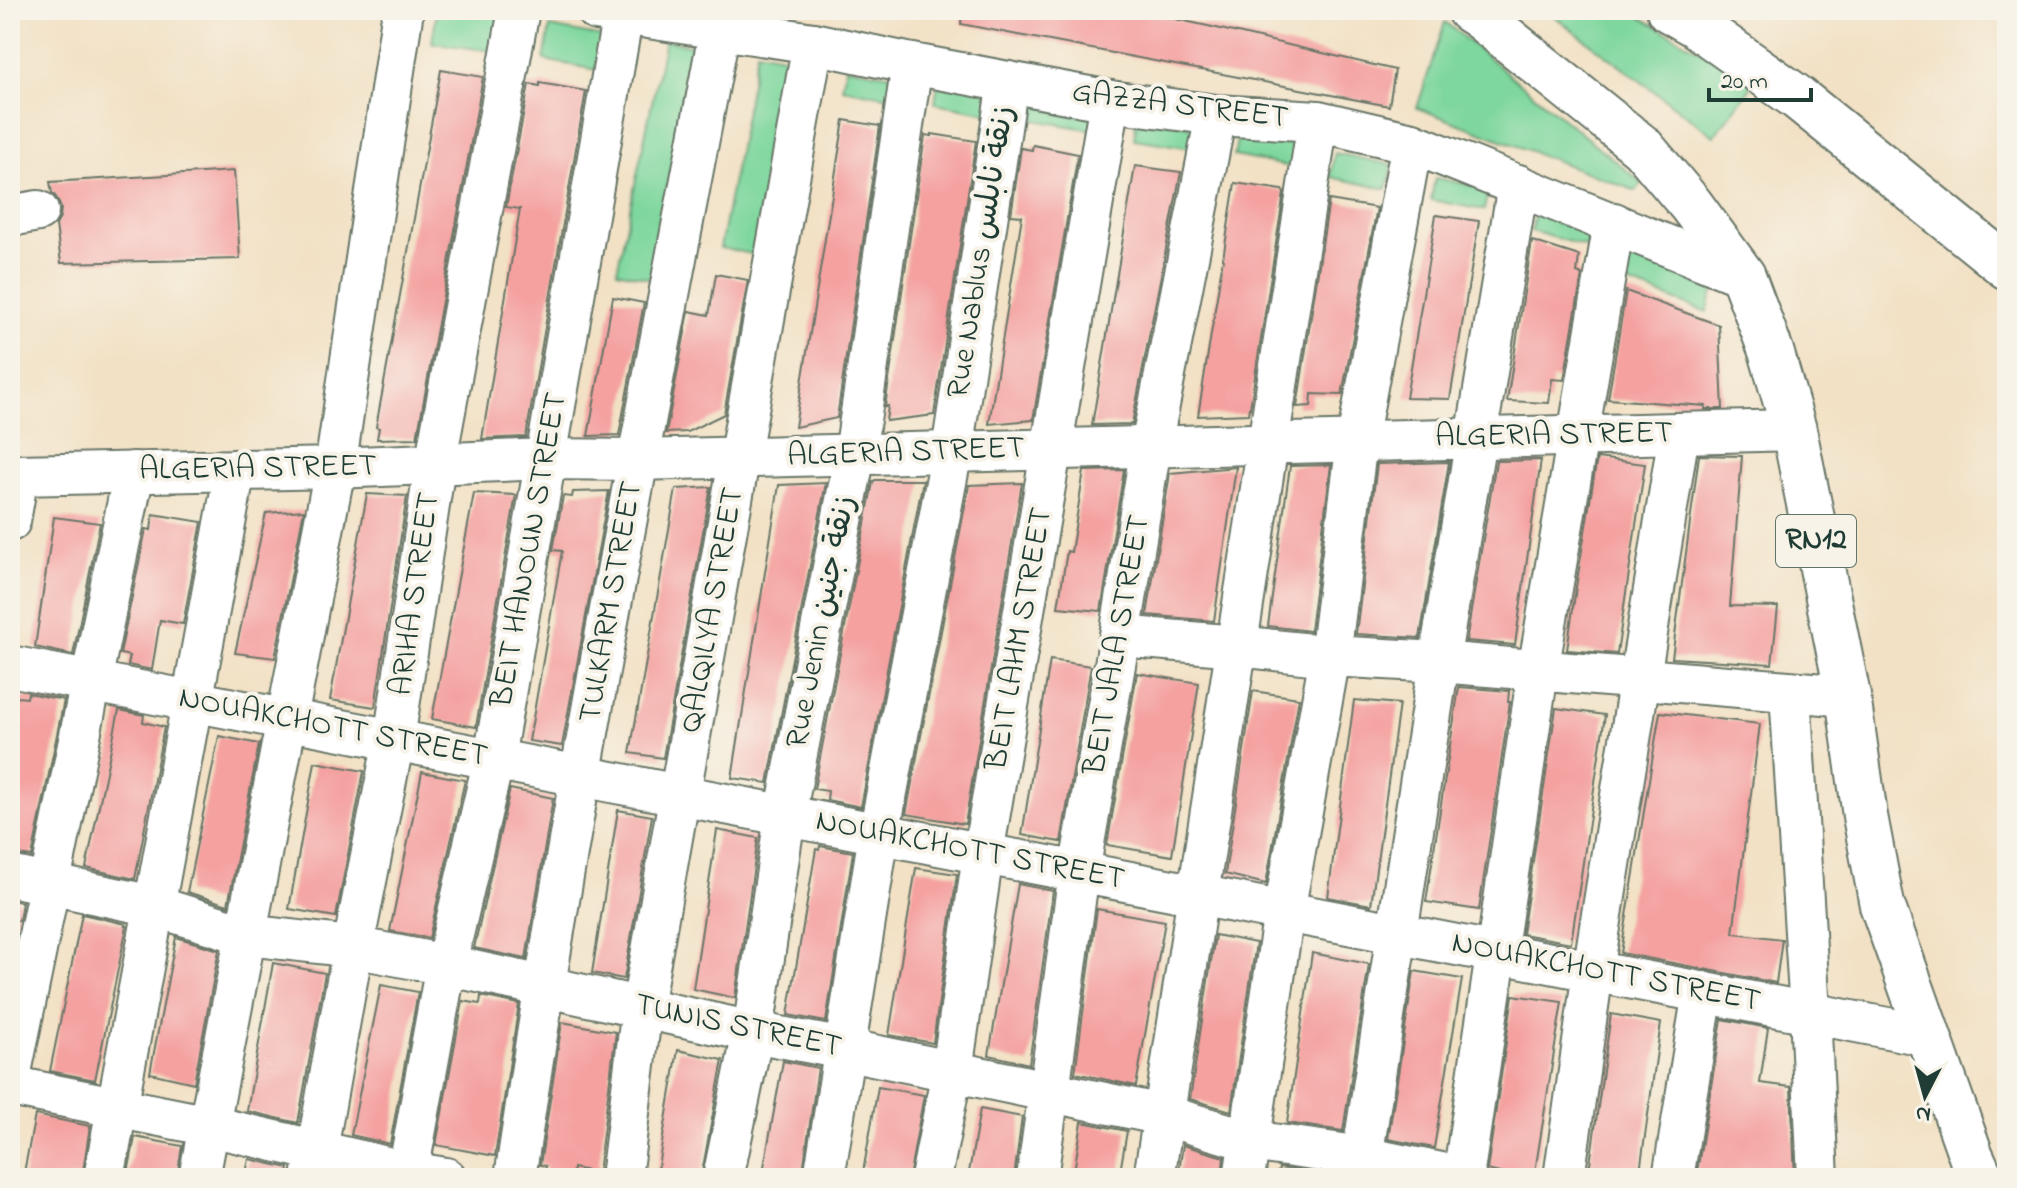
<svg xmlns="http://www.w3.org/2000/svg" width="2017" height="1188" viewBox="0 0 2017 1188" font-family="'Indie Flower','Playpen Sans Arabic',sans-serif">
  <rect width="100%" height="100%" fill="#f7f3e8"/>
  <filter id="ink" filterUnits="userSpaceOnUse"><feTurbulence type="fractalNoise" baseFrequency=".0125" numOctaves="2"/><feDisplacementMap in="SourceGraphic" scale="16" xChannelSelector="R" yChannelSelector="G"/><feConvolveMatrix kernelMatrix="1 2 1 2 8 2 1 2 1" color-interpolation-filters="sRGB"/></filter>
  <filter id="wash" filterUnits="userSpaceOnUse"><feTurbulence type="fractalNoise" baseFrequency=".006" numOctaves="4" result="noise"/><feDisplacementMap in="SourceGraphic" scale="32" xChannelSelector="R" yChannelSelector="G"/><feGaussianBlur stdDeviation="1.8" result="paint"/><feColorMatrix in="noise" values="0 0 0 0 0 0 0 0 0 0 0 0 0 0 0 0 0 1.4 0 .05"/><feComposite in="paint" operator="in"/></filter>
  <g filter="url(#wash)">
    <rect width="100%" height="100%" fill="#f2e1c5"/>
    <g fill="#7ed79d" stroke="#4e8a68" stroke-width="2">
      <polygon points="437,10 463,10 514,17 508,53 432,43"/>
      <polygon points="1546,10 1628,10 1755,82 1714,136"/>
      <polygon points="1445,22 1642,183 1636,191 1417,108"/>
      <polygon points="550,27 609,38 603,71 544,60"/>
      <polygon points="665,40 714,50 666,282 617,271"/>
      <polygon points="757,51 804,60 768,257 720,248"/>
      <polygon points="846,67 904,77 901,99 842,88"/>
      <polygon points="938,82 997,92 993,114 935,103"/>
      <polygon points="1038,99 1097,108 1093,130 1034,120"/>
      <polygon points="1137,117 1196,127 1192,148 1134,139"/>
      <polygon points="1238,134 1296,144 1292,167 1234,156"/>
      <polygon points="1335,153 1393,165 1387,189 1330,177"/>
      <polygon points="1435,178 1489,188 1484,210 1431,200"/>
      <polygon points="1536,210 1592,226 1587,247 1531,231"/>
      <polygon points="1631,249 1717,279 1707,312 1625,282"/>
    </g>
    <g id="blocks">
      <g fill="#f4a1a0">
        <polygon points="962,10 1133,10 1208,26 1395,70 1389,106 961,24"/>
        <polygon points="441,70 483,77 417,438 377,439 379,428 376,427"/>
        <polygon points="540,83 586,91 526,437 482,439 520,209 506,207 529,84 540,86"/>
        <polygon points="844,120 880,126 837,418 795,427"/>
        <polygon points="932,134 976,141 934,415 886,421 888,406 885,407 925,135 932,136"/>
        <polygon points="1033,145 1078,154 1033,420 989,424 1022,216 1011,215 1021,148 1032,150"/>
        <polygon points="1135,166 1181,172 1132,424 1092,425"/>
        <polygon points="234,171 240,259 61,263 56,225 60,218 61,208 56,197 52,193 50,182"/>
        <polygon points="1235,183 1282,190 1284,193 1250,408 1249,408 1248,414 1198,416"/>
        <polygon points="1329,200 1377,208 1342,395 1312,394 1311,406 1297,407"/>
        <polygon points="1436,215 1479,221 1450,399 1406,398"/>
        <polygon points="1532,241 1579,256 1577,273 1582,275 1564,380 1552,379 1549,403 1507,401"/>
        <polygon points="716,274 748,280 724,414 687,432 666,433 689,311 709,315"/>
        <polygon points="1626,291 1719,325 1723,409 1705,409 1706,406 1608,399"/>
        <polygon points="613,297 644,303 619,435 588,436"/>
        <polygon points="1699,455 1742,456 1730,606 1778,607 1772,664 1672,658"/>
        <polygon points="1597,458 1645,464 1617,654 1567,650 1576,587"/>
        <polygon points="1541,460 1515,645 1466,641 1496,461"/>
        <polygon points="1449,462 1420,638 1356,634 1377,464"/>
        <polygon points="1331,465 1310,631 1268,626 1290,466"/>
        <polygon points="1236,467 1214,621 1147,615 1170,473"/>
        <polygon points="1124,470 1101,611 1058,607 1067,551 1071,552 1084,471"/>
        <polygon points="875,480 923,480 861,807 827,800 828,791 814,789 873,482"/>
        <polygon points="826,483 768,783 732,778 779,485"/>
        <polygon points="1022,483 965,824 906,814 969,485"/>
        <polygon points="711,487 663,758 630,753 676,489"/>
        <polygon points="609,491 562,746 529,741 562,551 553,550 563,496 572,497 573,492"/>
        <polygon points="474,493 516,495 476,727 432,719"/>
        <polygon points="367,494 407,496 375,707 330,700"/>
        <polygon points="304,510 275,658 235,653 266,513"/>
        <polygon points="153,514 202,522 183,624 160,620 152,670 128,665 130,656 120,654 146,529 151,530"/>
        <polygon points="54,517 100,523 73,655 35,647"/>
        <polygon points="1050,660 1091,666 1061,842 1022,835"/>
        <polygon points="1137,673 1199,683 1172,856 1107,845"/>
        <polygon points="1459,687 1509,691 1508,702 1510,702 1479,910 1426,902"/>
        <polygon points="1253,691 1299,698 1266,884 1225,874"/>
        <polygon points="28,693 64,700 32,857 10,854 10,732 17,697 27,698"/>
        <polygon points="1354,700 1399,704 1371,905 1328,897"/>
        <polygon points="1556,708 1605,715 1571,943 1522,934"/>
        <polygon points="119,710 144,715 143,722 164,727 135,879 86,868"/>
        <polygon points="1660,712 1760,724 1733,933 1782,939 1776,983 1621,953"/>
        <polygon points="219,736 259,744 228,905 187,892"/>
        <polygon points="315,762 364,771 336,917 289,909"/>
        <polygon points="422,772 465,780 429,938 390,931"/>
        <polygon points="510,789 553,798 526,959 474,948"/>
        <polygon points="618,810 652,816 624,979 592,973"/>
        <polygon points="717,830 758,838 735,998 693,989"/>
        <polygon points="820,846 853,852 826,1022 788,1015 816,849 819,850"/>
        <polygon points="916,868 957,874 933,1043 889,1035"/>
        <polygon points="1018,884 1053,891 1029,1064 989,1055"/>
        <polygon points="10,900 22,902 19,921 10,920"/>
        <polygon points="1097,909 1165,921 1136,1086 1075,1073"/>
        <polygon points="82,914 126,924 125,926 127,926 95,1080 50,1071"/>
        <polygon points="1215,935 1256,943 1231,1111 1190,1099"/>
        <polygon points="176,937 219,950 194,1083 150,1073"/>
        <polygon points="1312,953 1369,964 1343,1131 1287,1123"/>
        <polygon points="273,963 325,973 298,1123 247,1111"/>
        <polygon points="1414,971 1462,979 1434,1148 1388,1139"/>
        <polygon points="381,985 418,992 390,1144 351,1135"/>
        <polygon points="1513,995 1562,1002 1534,1178 1520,1178 1487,1170"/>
        <polygon points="481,996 519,1004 495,1156 436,1145 463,1001 480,1004"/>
        <polygon points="1611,1014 1661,1023 1639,1178 1588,1178"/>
        <polygon points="1722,1019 1768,1028 1760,1083 1791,1087 1795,1178 1696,1178"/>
        <polygon points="562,1022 616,1032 598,1173 573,1168 572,1178 544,1178 546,1166 540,1165"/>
        <polygon points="678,1050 723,1060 701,1178 656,1178"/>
        <polygon points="783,1061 818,1068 802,1178 762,1178"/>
        <polygon points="878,1087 924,1095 909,1178 862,1178"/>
        <polygon points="980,1109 1022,1117 1014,1178 968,1178"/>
        <polygon points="35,1115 90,1126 82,1178 23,1178"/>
        <polygon points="1082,1122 1127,1131 1119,1178 1073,1178"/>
        <polygon points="135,1137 182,1146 177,1178 127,1178"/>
        <polygon points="1183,1145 1224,1157 1222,1178 1178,1178"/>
        <polygon points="249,1159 289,1168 287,1178 245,1178"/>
        <polygon points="1279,1168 1336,1176 1337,1178 1277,1178"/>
      </g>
    </g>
  </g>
  <g filter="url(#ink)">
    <use href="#blocks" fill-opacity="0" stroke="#697667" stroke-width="2"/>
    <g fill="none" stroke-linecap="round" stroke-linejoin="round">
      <defs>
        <g id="minor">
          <polyline points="596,10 813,43 912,64 1110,101 1216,115 1318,121 1412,143 1743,276"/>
          <polyline points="10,216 38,211"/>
          <polyline points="10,521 18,475 335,468 545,459 637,460 1794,430"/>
          <polyline points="1120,636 1237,646 1330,656 1439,662 1848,696"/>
          <polyline points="10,666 1929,1036"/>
          <polyline points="1790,692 1810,1012 1818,1178"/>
          <polyline points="10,876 154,906 247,935 353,947 446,965 753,1032 844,1049 1163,1115 1251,1141 1363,1157 1466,1178"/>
          <polyline points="10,1077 134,472"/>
          <polyline points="10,1086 210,1126 408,1172 446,1178"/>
          <polyline points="104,1178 235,470"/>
          <polyline points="199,1178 335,468 403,10"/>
          <polyline points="312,1178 353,947 394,740 435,465 519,10"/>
          <polyline points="407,1178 446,965 494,758 623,13"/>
          <path d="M515,1178C572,793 647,410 720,28"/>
          <polyline points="621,1178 642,1007 813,43"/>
          <polyline points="723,1178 753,1032 785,816 855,454 912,64"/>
          <polyline points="824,1178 879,834 952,451 1008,82"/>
          <polyline points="931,1178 952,1071 983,854 1110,101"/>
          <polyline points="1037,1178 1079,872 1120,636 1151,446 1216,115"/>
          <polyline points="1154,1178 1318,121"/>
          <polyline points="1244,1178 1284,912 1330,656 1357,441 1412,143"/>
          <polyline points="1359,1178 1439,662 1518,185"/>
          <polyline points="1463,1178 1538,671 1614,223"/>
          <polyline points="1564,1178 1593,971 1679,433"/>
          <polyline points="1673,1178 1703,992"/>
        </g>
        <g id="major">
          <polyline points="1469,10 1480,17 1642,147 1691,205 1743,276 1771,351 1794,430 1848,696 1865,816 1882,905 1971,1156 1981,1178"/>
          <polyline points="1669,10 1697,26 1798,98 2007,267"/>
        </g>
      </defs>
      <use href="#minor" stroke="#697667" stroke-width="44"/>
      <use href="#major" stroke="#697667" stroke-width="48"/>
      <use href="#minor" stroke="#fff" stroke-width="40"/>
      <use href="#major" stroke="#fff" stroke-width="44"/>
    </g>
  </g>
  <g text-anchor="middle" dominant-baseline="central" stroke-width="8" stroke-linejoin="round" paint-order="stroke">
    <rect fill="#f7f3e8" stroke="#60746a" stroke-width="2" x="1776" y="515" width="80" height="52" rx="6"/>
    <g font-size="30" font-weight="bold" fill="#1f3d34">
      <text x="1816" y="541">RN12</text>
    </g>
    <g font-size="32" fill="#1f3d34" stroke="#f7f3e8">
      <text transform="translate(1180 106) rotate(7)">GAZZA STREET</text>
      <text transform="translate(982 252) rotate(-81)">Rue Nablus زنقة نابلس</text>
      <text transform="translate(1554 436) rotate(-1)">ALGERIA STREET</text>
      <text transform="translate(906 453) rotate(-2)">ALGERIA STREET</text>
      <text transform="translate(258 469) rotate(-1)">ALGERIA STREET</text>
      <text transform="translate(530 550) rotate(-80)">BEIT HANOUN STREET</text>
      <text transform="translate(416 594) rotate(-82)">ARIHA STREET</text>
      <text transform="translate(612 602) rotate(-80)">TULKARM STREET</text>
      <text transform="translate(713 610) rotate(-80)">QALQILYA STREET</text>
      <text transform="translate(822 622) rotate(-79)">Rue Jenin زنقة جنين</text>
      <text transform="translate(1020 639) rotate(-80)">BEIT LAHM STREET</text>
      <text transform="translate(1118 645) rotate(-80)">BEIT JALA STREET</text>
      <text transform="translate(333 728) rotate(11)">NOUAKCHOTT STREET</text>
      <text transform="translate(970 851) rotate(11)">NOUAKCHOTT STREET</text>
      <text transform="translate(1606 973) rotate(11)">NOUAKCHOTT STREET</text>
      <text transform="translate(738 1027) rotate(12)">TUNIS STREET</text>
    </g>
  </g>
  <rect width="2017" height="1188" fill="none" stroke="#f7f3e8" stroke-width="40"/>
  <g transform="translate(1925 1096) rotate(186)" stroke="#f7f3e8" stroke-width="6" paint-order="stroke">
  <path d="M0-6L14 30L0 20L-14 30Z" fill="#1f3d34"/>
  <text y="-12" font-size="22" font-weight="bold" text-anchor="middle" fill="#1f3d34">N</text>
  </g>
  <path d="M1709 88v12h102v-12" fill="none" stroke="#1f3d34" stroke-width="4"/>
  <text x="1721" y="88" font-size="24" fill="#1f3d34" stroke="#f7f3e8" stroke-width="6" paint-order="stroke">20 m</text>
</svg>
